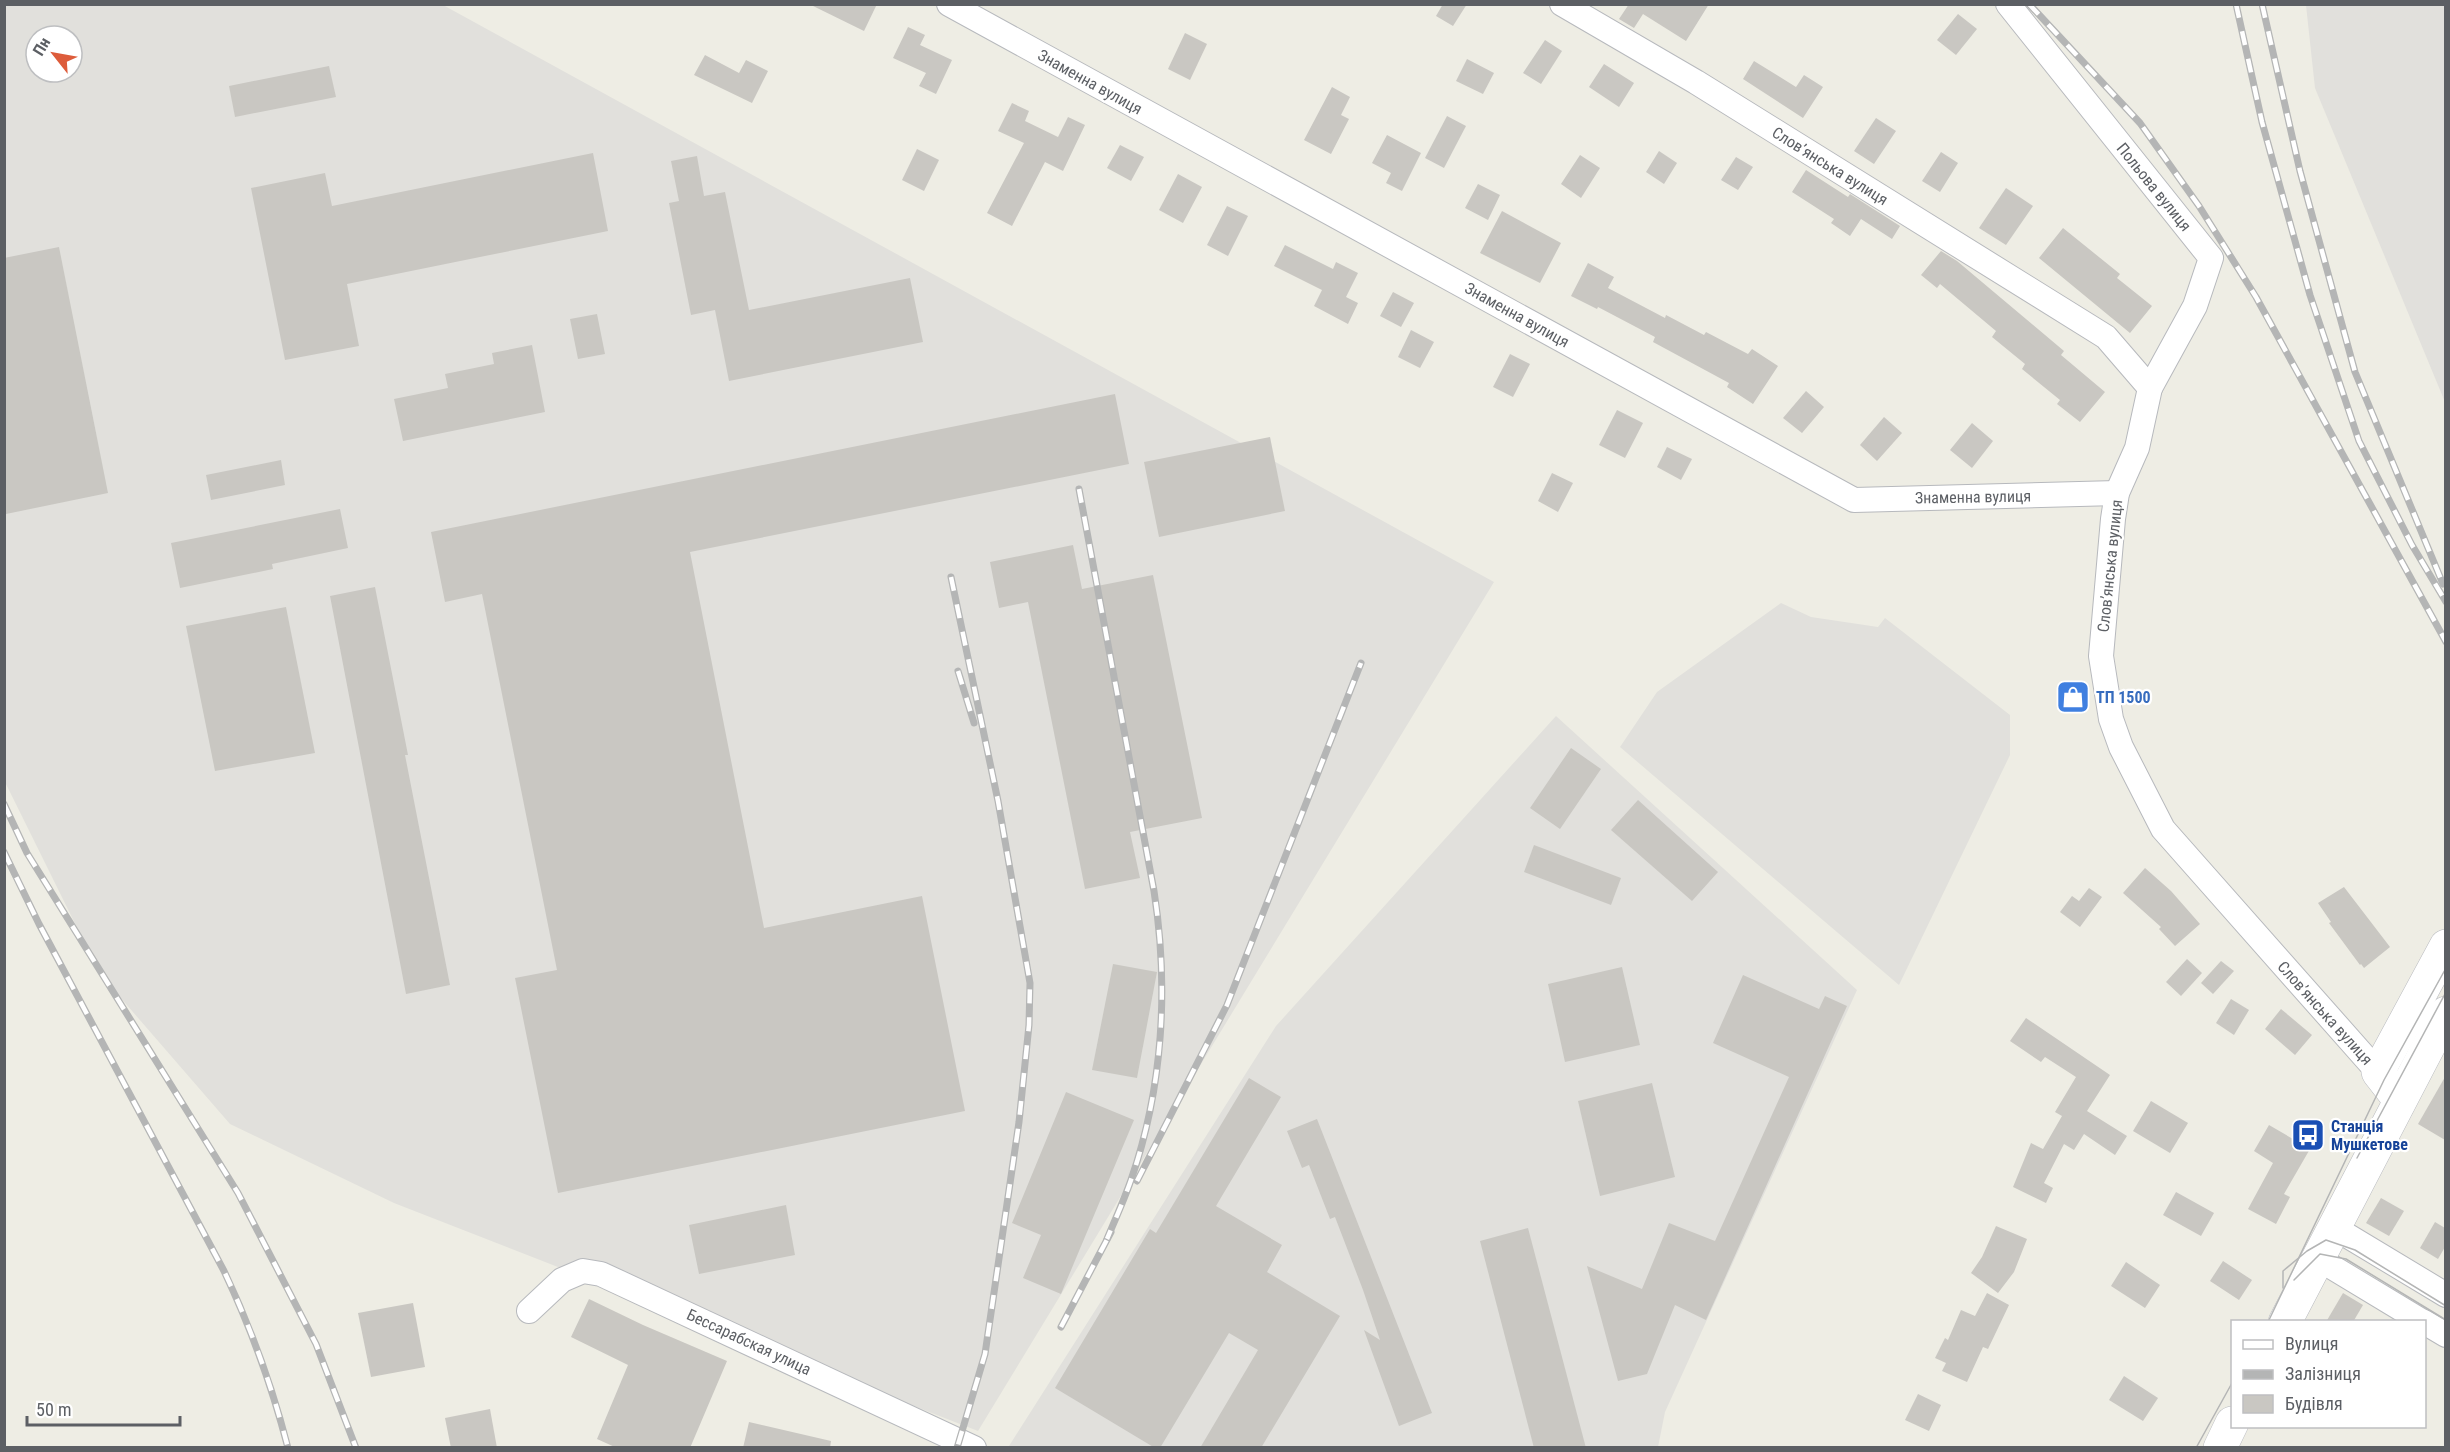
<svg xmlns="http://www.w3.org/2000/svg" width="2450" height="1452" viewBox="0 0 2450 1452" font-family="'Roboto Condensed',sans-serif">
  <rect width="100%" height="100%" fill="#eeede4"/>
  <g fill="#e1e0dc" fill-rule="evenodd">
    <path d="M5,5H443L1494,582L978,1431L394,1203L230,1124L100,974L5,782ZM36,36H72V72H36Z"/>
    <polygon points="2306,5 2445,5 2445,402 2315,88"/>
    <polygon points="1781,603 1811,617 1878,627 1885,618 2010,715 2010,755 1899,985 1620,747 1657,692"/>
    <polygon points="1556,716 1857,990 1665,1412 1658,1447 1009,1446 1276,1026"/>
  </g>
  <g fill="#c9c7c2">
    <polygon points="809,4 877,4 864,31"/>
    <polygon points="1443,4 1467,4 1453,26 1436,16"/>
    <polygon points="1629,4 1709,4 1686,41 1643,14 1634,28 1619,19"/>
    <polygon points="1958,14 1977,29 1956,55 1937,40"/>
    <polygon points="908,27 925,35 920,45 952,60 936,94 919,86 926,73 893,58"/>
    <polygon points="1185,33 1207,44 1190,80 1168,69"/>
    <polygon points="1545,40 1562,51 1541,84 1523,73"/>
    <polygon points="705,55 739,73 746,60 768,71 752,103 694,75"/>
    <polygon points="1467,59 1494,73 1483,94 1456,81"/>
    <polygon points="1754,61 1796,87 1804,75 1823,87 1803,118 1743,79"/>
    <polygon points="1604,64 1634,83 1619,107 1589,87"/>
    <polygon points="329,66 336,97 235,117 229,86"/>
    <polygon points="1332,87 1350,97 1341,115 1349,119 1331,154 1304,140"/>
    <polygon points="1012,103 1029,111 1025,121 1058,137 1068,117 1085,125 1063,171 1045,162 1012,226 987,213 1024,143 998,131"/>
    <polygon points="1447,116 1466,126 1444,168 1425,158"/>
    <polygon points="1876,118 1896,131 1874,164 1854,151"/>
    <polygon points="1387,135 1421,153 1402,191 1386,183 1391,173 1372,163"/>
    <polygon points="1120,145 1144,157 1131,181 1107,168"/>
    <polygon points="917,149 939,160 924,191 902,180"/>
    <polygon points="1659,151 1677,163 1664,184 1646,172"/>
    <polygon points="1941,152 1958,163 1940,192 1922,181"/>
    <polygon points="593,153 608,231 347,284 359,346 285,360 251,188 325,173 332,206"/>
    <polygon points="1580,155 1600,168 1581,198 1561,184"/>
    <polygon points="697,156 704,196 725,192 749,310 910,278 923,342 729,381 715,310 691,315 669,203 679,201 671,161"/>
    <polygon points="1736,157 1753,167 1738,190 1721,180"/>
    <polygon points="1806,170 1848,197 1850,194 1900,226 1892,239 1861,219 1850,236 1831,223 1834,219 1792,192"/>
    <polygon points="1178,174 1202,187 1183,223 1159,210"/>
    <polygon points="1478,184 1500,195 1488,220 1465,208"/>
    <polygon points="2006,188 2033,206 2006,245 1979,228"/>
    <polygon points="1227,206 1248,216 1228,256 1207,245"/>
    <polygon points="1502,211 1561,243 1540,283 1480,253"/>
    <polygon points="2063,228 2120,274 2117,278 2152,306 2130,333 2039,258"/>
    <polygon points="1285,245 1333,269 1336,262 1358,273 1346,297 1358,303 1348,324 1314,306 1322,290 1274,266"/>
    <polygon points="59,247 108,493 6,514 4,505 4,258"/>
    <polygon points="1941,251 1957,261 2064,351 2061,355 2105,392 2080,422 2057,404 2060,400 2022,369 2025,364 1992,337 1996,331 1940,284 1937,288 1921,275"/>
    <polygon points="1588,263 1614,277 1608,288 1665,318 1666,315 1704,335 1706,332 1748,354 1752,349 1778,366 1753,404 1727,387 1729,383 1653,342 1655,337 1598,307 1597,309 1571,296"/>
    <polygon points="1393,292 1414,303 1401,327 1380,316"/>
    <polygon points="597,314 605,354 578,359 570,319"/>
    <polygon points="1411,330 1434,342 1420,368 1398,357"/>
    <polygon points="532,345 545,412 403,441 394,399 448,388 445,374 494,364 492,353"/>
    <polygon points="1510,354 1530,364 1513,397 1493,387"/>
    <polygon points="1806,391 1824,407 1802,433 1783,418"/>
    <polygon points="1115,394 1129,464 690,552 764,928 922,896 965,1111 558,1193 515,978 557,970 482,594 445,602 431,532"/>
    <polygon points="1617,410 1643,423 1625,458 1599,445"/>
    <polygon points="1884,417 1902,433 1877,461 1860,445"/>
    <polygon points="1972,423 1993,441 1972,468 1950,450"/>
    <polygon points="1270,437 1285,511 1159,537 1144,462"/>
    <polygon points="1667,447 1692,459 1681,480 1657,467"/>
    <polygon points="281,460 285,485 211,500 206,475"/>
    <polygon points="1552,473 1573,483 1558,512 1538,501"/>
    <polygon points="340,509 348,548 272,564 273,569 180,588 171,543"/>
    <polygon points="1073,545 1082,589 1153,575 1202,818 1130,832 1140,878 1085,889 1028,602 999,608 990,562"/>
    <polygon points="375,587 408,755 405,755 450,985 406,994 330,596"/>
    <polygon points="286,607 315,753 215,771 186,626"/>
    <polygon points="1571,748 1601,769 1560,829 1530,808"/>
    <polygon points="1638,800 1718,872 1692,901 1611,830"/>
    <polygon points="1534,845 1621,878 1611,905 1524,872"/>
    <polygon points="2145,868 2171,891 2200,924 2175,946 2159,929 2161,927 2123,893"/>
    <polygon points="2344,887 2390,947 2364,968 2361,964 2360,965 2329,923 2331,922 2318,903"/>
    <polygon points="2089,888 2102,897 2080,927 2060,912 2072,896 2079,901"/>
    <polygon points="2187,959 2202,973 2181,996 2166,982"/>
    <polygon points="2221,961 2234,971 2213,994 2201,983"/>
    <polygon points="1113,964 1157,972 1137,1078 1092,1070"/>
    <polygon points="1622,967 1640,1045 1565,1062 1548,984"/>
    <polygon points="1743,975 1819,1009 1825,996 1847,1006 1706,1320 1675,1305 1647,1374 1618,1381 1587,1266 1642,1289 1669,1223 1715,1241 1789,1077 1713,1043"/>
    <polygon points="2231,999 2249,1010 2234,1035 2216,1023"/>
    <polygon points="2281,1009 2312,1035 2295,1055 2265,1029"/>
    <polygon points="2026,1018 2110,1075 2087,1111 2127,1136 2115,1155 2084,1134 2074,1150 2064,1144 2044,1183 2053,1188 2046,1203 2013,1187 2031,1143 2043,1149 2062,1116 2055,1112 2076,1077 2045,1057 2041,1062 2010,1041"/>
    <polygon points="2445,1077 2445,1140 2418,1124"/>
    <polygon points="1249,1078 1281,1097 1216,1206 1282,1245 1267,1272 1340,1316 1261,1448 1200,1448 1258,1350 1229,1333 1160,1448 1155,1448 1055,1388 1150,1229 1156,1233"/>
    <polygon points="1652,1083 1675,1177 1600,1196 1578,1101"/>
    <polygon points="1066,1092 1134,1120 1061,1294 1023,1278 1041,1235 1012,1223"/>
    <polygon points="2151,1101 2188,1123 2170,1153 2133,1131"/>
    <polygon points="1317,1119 1432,1413 1399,1426 1364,1330 1380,1340 1363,1290 1335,1217 1330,1219 1309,1165 1302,1168 1287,1131"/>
    <polygon points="2269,1125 2310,1149 2284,1194 2290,1197 2276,1224 2248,1209 2273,1163 2254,1151"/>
    <polygon points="2176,1192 2214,1213 2201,1236 2163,1215"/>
    <polygon points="2381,1198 2404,1211 2389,1236 2366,1223"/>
    <polygon points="786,1205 795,1255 699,1274 689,1225"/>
    <polygon points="2435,1222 2445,1228 2445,1247 2438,1259 2420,1248"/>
    <polygon points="1996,1226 2027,1239 2014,1272 1998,1293 1971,1273 1982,1257"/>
    <polygon points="1528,1228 1586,1448 1534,1448 1480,1241"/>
    <polygon points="2223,1261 2252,1280 2239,1300 2210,1281"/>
    <polygon points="2126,1262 2160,1285 2145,1308 2111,1286"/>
    <polygon points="1987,1293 2009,1305 1988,1349 1983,1347 1967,1382 1942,1371 1946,1363 1935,1358 1945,1338 1948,1340 1961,1310 1975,1316"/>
    <polygon points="2343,1293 2363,1305 2353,1322 2326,1322"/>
    <polygon points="589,1299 643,1325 727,1361 690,1448 617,1448 597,1439 628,1365 571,1337"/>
    <polygon points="413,1303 425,1367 371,1377 358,1313"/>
    <polygon points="2124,1376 2158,1398 2143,1421 2109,1400"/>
    <polygon points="1918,1394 1941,1405 1929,1431 1905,1420"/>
    <polygon points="490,1409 497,1448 451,1448 445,1418"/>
    <polygon points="749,1422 831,1441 830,1448 743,1448"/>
  </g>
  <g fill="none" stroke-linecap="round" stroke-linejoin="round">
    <defs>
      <g id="street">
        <polyline points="949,4 1854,500 2117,493"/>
        <polyline points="1562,4 1696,82 2106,337 2150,388 2137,448 2117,493 2113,519 2101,656 2111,719 2121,747 2163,829 2378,1072"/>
        <polyline points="2008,4 2211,258 2195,306 2150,388"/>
        <polyline points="2333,1227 2446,1295"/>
        <polyline points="2317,1258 2423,1322"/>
        <polyline points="529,1311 562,1280 583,1271 601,1274 974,1448"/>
        <polyline points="2424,1322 2446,1335"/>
      </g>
      <g id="secondary">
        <polyline points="2399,1099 2378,1072 2446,946"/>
        <polyline points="2285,1322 2446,1013"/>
        <polyline points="2220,1448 2232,1423"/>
      </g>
    </defs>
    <use href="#street" stroke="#b7b9bd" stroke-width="26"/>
    <use href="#secondary" stroke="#b8babf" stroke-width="34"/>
    <use href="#street" stroke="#fff" stroke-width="24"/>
    <use href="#secondary" stroke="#fff" stroke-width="33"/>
    <g stroke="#b4b5b5" stroke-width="1.5">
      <polyline points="2357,1158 2446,992"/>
      <polyline points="2294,1280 2320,1254 2346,1259 2446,1320"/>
      <polyline points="2283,1288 2283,1271 2307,1251 2326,1240 2355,1250 2446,1306"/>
      <polyline points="2268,1322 2384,1080 2446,968"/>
      <polyline points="2196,1448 2232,1383"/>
    </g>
    <defs>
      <g id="rail">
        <polyline points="2029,4 2140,123 2199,206 2256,297 2446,642"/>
        <polyline points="2236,4 2262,122 2310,295 2359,441 2412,545 2446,602"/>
        <polyline points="2262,4 2300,171 2355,372 2443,584"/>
        <path d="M1079,489L1154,891C1169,987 1163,1088 1131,1180C1124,1200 1115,1220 1107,1239"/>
        <polyline points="951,577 998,801 1030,983 1029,1025 1019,1122 985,1354 957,1448"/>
        <polyline points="958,671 974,723"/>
        <polyline points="4,804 27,853 238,1193 316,1344 356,1448"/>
        <path d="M4,852L39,924L224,1271C251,1328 272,1386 288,1448"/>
        <polyline points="1137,1181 1227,1005 1361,663"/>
        <polyline points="1061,1327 1111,1232"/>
      </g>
    </defs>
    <use href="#rail" stroke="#b4b5b5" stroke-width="7"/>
    <use href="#rail" stroke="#fff" stroke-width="4.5" stroke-dasharray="14" stroke-linecap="butt"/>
  </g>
  <defs>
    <symbol id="shop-square" viewBox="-11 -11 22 22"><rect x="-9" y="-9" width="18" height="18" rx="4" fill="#3f7fe0" stroke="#fff"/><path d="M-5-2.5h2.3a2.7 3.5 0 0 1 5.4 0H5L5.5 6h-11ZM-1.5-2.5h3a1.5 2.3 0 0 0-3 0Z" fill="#fff"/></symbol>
    <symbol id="bus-square" viewBox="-11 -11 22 22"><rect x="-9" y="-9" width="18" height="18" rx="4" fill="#1a4fb4" stroke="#fff"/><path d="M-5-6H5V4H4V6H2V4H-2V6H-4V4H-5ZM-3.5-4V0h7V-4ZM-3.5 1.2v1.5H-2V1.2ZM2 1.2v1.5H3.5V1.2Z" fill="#fff"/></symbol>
  </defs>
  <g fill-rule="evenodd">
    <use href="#shop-square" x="2054" y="678" width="38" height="38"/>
    <use href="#bus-square" x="2289" y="1116" width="38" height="38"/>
  </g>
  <g text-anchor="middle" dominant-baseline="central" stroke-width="4.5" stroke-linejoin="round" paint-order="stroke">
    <g font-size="16" fill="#5c5f64" stroke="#fff">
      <text transform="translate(1090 82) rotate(29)">Знаменна вулиця</text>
      <text transform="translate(1830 166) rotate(32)">Слов’янська вулиця</text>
      <text transform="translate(2154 187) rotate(51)">Польова вулиця</text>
      <text transform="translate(1517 315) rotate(29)">Знаменна вулиця</text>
      <text transform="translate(1973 497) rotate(-1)">Знаменна вулиця</text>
      <text transform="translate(2110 566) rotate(-84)">Слов’янська вулиця</text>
      <text transform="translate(2325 1013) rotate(48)">Слов’янська вулиця</text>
      <text transform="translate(749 1342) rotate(25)">Бессарабская улица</text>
    </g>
    <g font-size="16" font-weight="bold" fill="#366cbe" stroke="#fff" text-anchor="start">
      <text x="2096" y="697">ТП 1500</text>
    </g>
    <g font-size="16" font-weight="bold" fill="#164399" stroke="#fff" text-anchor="start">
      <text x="2331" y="1126">Станція<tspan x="2331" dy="18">Мушкетове</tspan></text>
    </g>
  </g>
  <rect width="2450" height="1452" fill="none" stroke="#5c5f64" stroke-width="12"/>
  <rect x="2231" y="1320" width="195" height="108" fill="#ffffff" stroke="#bebfc1" stroke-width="1.5"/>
  <rect x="2243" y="1340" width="30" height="9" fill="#ffffff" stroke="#bebfc1" stroke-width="1.5"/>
  <text x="2285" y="1350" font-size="18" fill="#5c5f64">Вулиця</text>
  <rect x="2243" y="1370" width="30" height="9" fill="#b4b5b5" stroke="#bebfc1" stroke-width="1.5"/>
  <text x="2285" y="1380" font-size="18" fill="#5c5f64">Залізниця</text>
  <rect x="2243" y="1395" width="30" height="18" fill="#c9c7c2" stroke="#bebfc1" stroke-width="1.5"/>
  <text x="2285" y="1410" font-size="18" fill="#5c5f64">Будівля</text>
  <g transform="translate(54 54) rotate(301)"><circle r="28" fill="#ffffff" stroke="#bebfc1" stroke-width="1.5"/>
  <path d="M0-4.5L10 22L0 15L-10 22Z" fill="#dd5c3b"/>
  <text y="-9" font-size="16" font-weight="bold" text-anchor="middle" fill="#5c5f64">Пн</text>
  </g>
  <path d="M27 1416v9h153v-9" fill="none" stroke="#5c5f64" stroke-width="3"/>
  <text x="36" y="1416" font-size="18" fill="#5c5f64" stroke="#ffffff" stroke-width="4.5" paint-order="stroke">50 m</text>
</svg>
